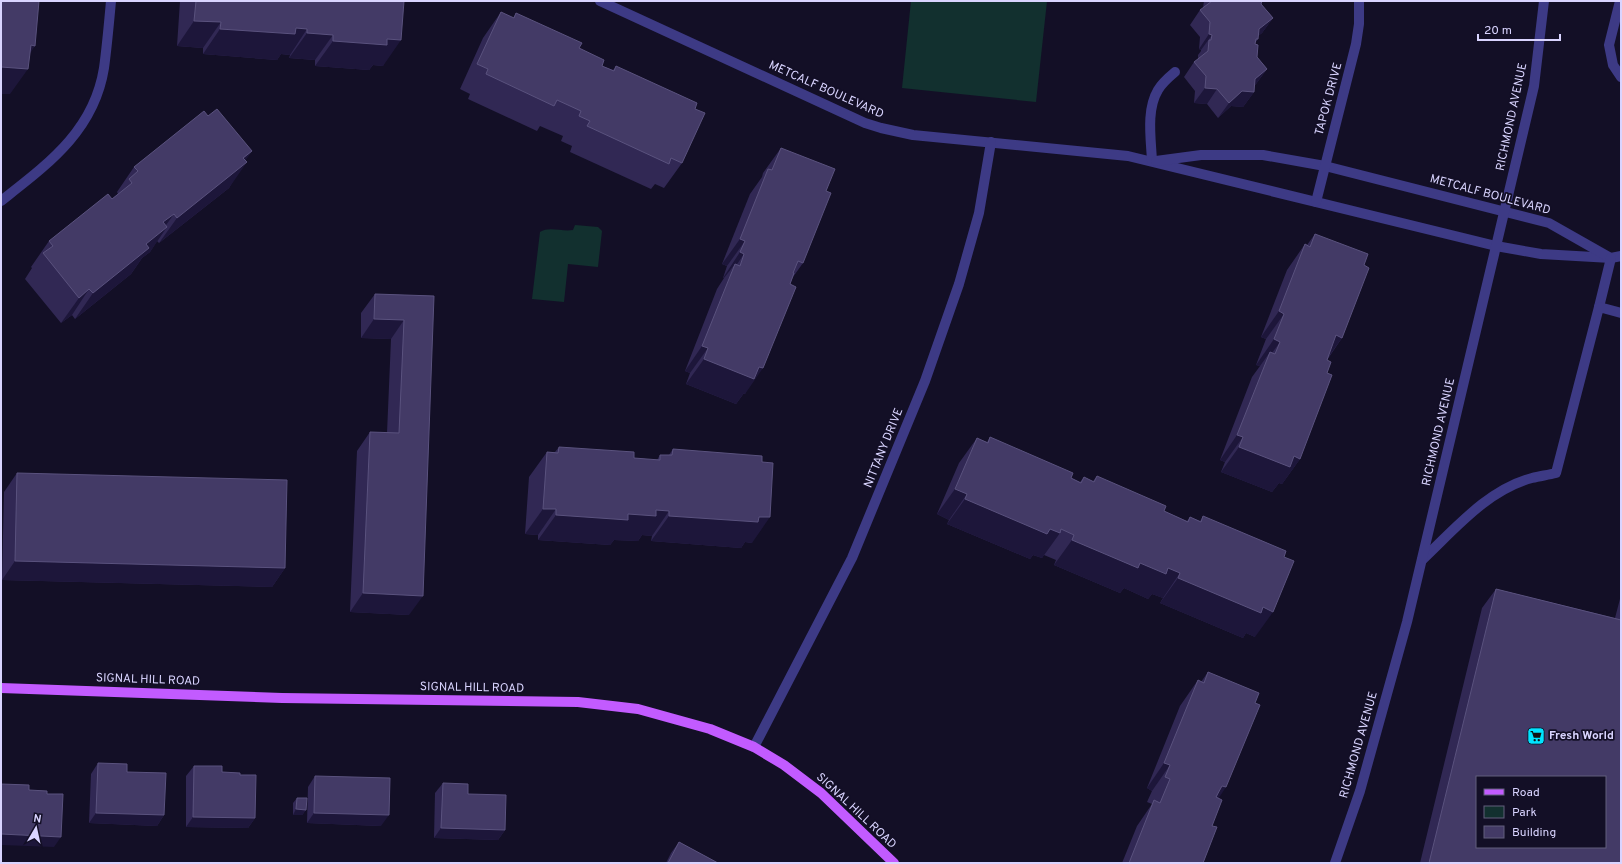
<svg xmlns="http://www.w3.org/2000/svg" width="1622" height="864" viewBox="0 0 1622 864" font-family="Overpass,sans-serif">
  <rect width="100%" height="100%" fill="#130f26"/>
  <g fill="#12302f">
    <polygon points="911,1 1047,1 1036,102 902,88"/>
    <path d="M575,225L598,227L602,231L598,267L568,264L564,302L532,299L540,232C549,226 562,232 573,230Z"/>
  </g>
  <g fill="none" stroke-linecap="round" stroke-linejoin="round">
    <g stroke="#3d3a85" stroke-width="10">
      <polyline points="600,1 865,123 881,128 913,135 1128,156 1496,246 1541,254 1611,258 1621,256"/>
      <polyline points="1620,1 1609,45 1613,65 1621,77"/>
      <path d="M1152,161C1151,139 1146,110 1158,90C1162,83 1169,77 1175,72"/>
      <polyline points="1156,161 1201,155 1263,155 1325,166 1549,223 1609,257"/>
      <path d="M1,201C48,164 94,131 104,68C107,46 109,23 111,1"/>
      <polyline points="1316,202 1356,44 1359,24 1359,1"/>
      <polyline points="1599,307 1611,258"/>
      <path d="M1422,560C1454,530 1487,490 1532,478C1540,476 1548,475 1556,473L1599,307L1621,313"/>
      <polyline points="754,747 852,558 925,381 959,284 979,213 991,142"/>
      <polyline points="1335,863 1360,791 1407,622 1534,86 1544,1"/>
    </g>
    <polyline stroke="#c25bff" stroke-width="10" points="1,688 282,698 578,702 638,709 710,729 754,747 784,765 821,793 894,863"/>
  </g>
  <g fill="#312854">
    <polygon points="180,1 404,1 383,66 373,65 369,70 315,66 315,60 289,58 290,55 281,54 277,60 203,54 203,48 177,46"/>
    <polygon points="1204,1 1262,1 1261,4 1273,18 1262,33 1258,36 1258,39 1255,43 1257,57 1267,69 1256,84 1254,86 1254,92 1243,107 1231,106 1218,118 1207,104 1194,103 1195,91 1184,77 1194,62 1198,59 1198,55 1201,51 1201,50 1199,49 1200,37 1190,25 1200,10 1203,8"/>
    <polygon points="501,12 513,18 516,13 579,48 602,66 613,70 616,66 695,109 682,163 664,188 655,184 651,189 570,152 572,146 561,141 563,136 540,126 537,131 468,99 470,94 460,89 483,38"/>
    <polygon points="208,116 252,151 245,160 229,188 159,243 157,241 150,252 142,258 131,274 75,319 72,315 61,323 25,279 32,268 31,267 49,241 112,199 118,194 117,192 134,167"/>
    <polygon points="781,148 826,191 803,263 793,277 745,394 744,393 736,404 686,384 690,373 685,371 717,289 724,278 723,278 727,266 722,264 750,194 762,177 763,173"/>
    <polygon points="1315,234 1364,265 1342,338 1327,360 1327,373 1300,459 1282,484 1279,483 1272,492 1221,472 1225,462 1220,460 1252,377 1260,366 1256,365 1266,339 1261,337 1287,270 1305,244 1307,245"/>
    <polygon points="375,294 434,296 409,615 350,612 357,451 370,432 387,433 391,339 361,338 361,313"/>
    <polygon points="990,437 1071,478 1080,482 1084,477 1093,481 1097,476 1164,511 1187,521 1190,517 1200,521 1203,516 1255,637 1246,633 1243,638 1160,603 1163,598 1152,594 1148,599 1124,588 1120,593 1054,565 1056,560 1044,555 1042,558 1033,555 1030,559 947,524 949,520 937,514 959,463 977,438 987,442"/>
    <polygon points="559,447 634,458 657,460 660,455 669,455 673,449 762,462 752,543 745,542 741,548 651,541 652,536 642,535 638,541 614,540 610,545 538,540 538,535 525,534 529,477 547,452 555,452"/>
    <polygon points="17,473 285,568 272,587 2,580 4,492"/>
    <polygon points="1496,589 1615,618 1621,595 1621,863 1420,863 1482,608"/>
    <polygon points="1208,672 1219,798 1203,863 1122,863 1137,826 1152,804 1147,802 1152,791 1147,788 1180,706 1198,680 1201,682"/>
    <polygon points="98,763 127,772 164,815 157,826 89,823 91,774"/>
    <polygon points="194,766 222,772 240,775 255,818 248,828 186,827 186,776"/>
    <polygon points="315,776 381,826 307,823 308,787"/>
    <polygon points="443,783 468,794 505,830 498,840 434,838 435,793"/>
    <polygon points="297,798 306,810 302,815 293,815 293,803"/>
    <polygon points="679,842 718,863 666,863 671,853"/>
  </g>
  <g fill="#1d163a">
    <polygon points="1273,18 1262,33 1248,44 1259,29"/>
    <polygon points="194,21 221,22 203,48 177,46"/>
    <polygon points="296,28 307,29 290,55 281,54 277,60 203,54 220,29"/>
    <polygon points="307,33 333,35 315,60 289,58"/>
    <polygon points="1209,34 1212,35 1201,50 1199,49"/>
    <polygon points="387,39 401,40 383,66 373,65 369,70 315,66 333,41"/>
    <polygon points="31,45 35,46 20,68 28,69 10,94 1,94 1,67"/>
    <polygon points="1267,69 1256,84 1247,92 1254,92 1243,107 1231,106 1218,118 1229,103 1255,79"/>
    <polygon points="1205,88 1217,89 1207,104 1194,103"/>
    <polygon points="252,151 240,168 247,162 229,188 159,243 177,218"/>
    <polygon points="174,214 161,232 167,227 150,252 142,258 131,274 75,319 93,293 146,244 163,222"/>
    <polygon points="740,239 745,241 727,266 722,264"/>
    <polygon points="740,252 744,254 731,273 735,264 724,278 723,278"/>
    <polygon points="89,289 72,315 61,323 79,298"/>
    <polygon points="1279,311 1284,314 1266,339 1261,337"/>
    <polygon points="374,319 404,320 391,339 361,338"/>
    <polygon points="1336,335 1342,338 1324,363"/>
    <polygon points="1274,339 1280,342 1267,360 1270,352 1260,366 1256,365"/>
    <polygon points="702,346 708,348 690,373 685,371"/>
    <polygon points="704,359 759,367 763,368 745,394 744,393 736,404 686,384"/>
    <polygon points="1237,435 1243,437 1225,462 1220,460"/>
    <polygon points="1239,447 1294,456 1300,459 1282,484 1279,483 1272,492 1221,472"/>
    <polygon points="955,489 967,494 949,520 937,514"/>
    <polygon points="965,499 1050,529 1060,533 1042,558 1033,555 1030,559 947,524"/>
    <polygon points="543,509 556,509 538,535 525,534"/>
    <polygon points="656,510 669,511 652,536 642,535 638,541 614,540 610,545 538,540 556,515 628,514"/>
    <polygon points="669,516 759,517 770,517 752,543 745,542 741,548 651,541"/>
    <polygon points="1072,540 1140,563 1168,568 1180,573 1163,598 1152,594 1148,599 1124,588 1120,593 1054,565"/>
    <polygon points="15,561 285,568 272,587 2,580"/>
    <polygon points="1178,578 1263,607 1273,612 1255,637 1246,633 1243,638 1160,603"/>
    <polygon points="363,593 423,596 409,615 350,612"/>
    <polygon points="1164,763 1170,765 1152,791 1147,788"/>
    <polygon points="1222,786 1226,787 1209,813"/>
    <polygon points="296,809 306,810 302,815 293,815"/>
    <polygon points="96,813 164,815 157,826 89,823"/>
    <polygon points="314,813 389,815 381,826 307,823"/>
    <polygon points="193,817 255,818 248,828 186,827"/>
    <polygon points="441,828 505,830 498,840 434,838"/>
    <polygon points="1,834 61,837 54,847 1,845"/>
  </g>
  <g fill="#433a66" stroke="#5a527e" fill-rule="evenodd">
    <polygon points="1,1 39,1 35,46 31,45 28,69 1,67"/>
    <polygon points="196,1 404,1 401,40 387,39 387,45 333,41 333,35 307,33 307,29 296,28 295,34 220,29 221,22 194,21"/>
    <polygon points="1212,1 1262,1 1261,4 1273,18 1259,29 1258,39 1256,39 1255,44 1258,45 1257,57 1267,69 1255,79 1254,92 1242,91 1229,103 1217,89 1205,88 1206,76 1194,62 1208,51 1209,40 1211,40 1212,35 1209,34 1210,22 1200,10"/>
    <polygon points="501,12 514,18 516,13 582,43 579,48 604,60 602,66 614,71 616,66 697,103 695,109 705,113 682,163 671,158 669,164 587,126 590,121 579,116 581,111 557,100 554,106 486,74 488,69 477,64"/>
    <polygon points="217,109 252,151 243,158 247,162 177,218 174,214 163,222 167,227 146,244 149,248 93,293 89,289 79,298 43,253 53,246 49,241 108,194 112,199 132,183 129,179 138,171 134,167 204,111 208,116"/>
    <polygon points="781,148 835,169 826,191 831,193 803,263 798,261 793,273 794,273 790,284 796,287 763,368 759,367 754,379 704,359 708,348 702,346 735,264 740,266 744,254 740,252 745,241 740,239 768,169 772,170"/>
    <polygon points="1315,234 1368,254 1364,265 1369,268 1342,338 1336,335 1327,360 1331,362 1327,373 1332,375 1300,459 1294,456 1290,467 1239,447 1243,437 1237,435 1270,352 1275,354 1280,342 1274,339 1284,314 1279,311 1305,244 1310,247"/>
    <polygon points="375,294 434,296 423,596 363,593 370,432 399,433 404,320 374,319"/>
    <polygon points="990,437 1073,473 1071,478 1081,483 1084,477 1094,482 1097,476 1166,506 1164,511 1188,522 1190,517 1201,522 1203,516 1286,551 1284,557 1294,561 1273,612 1263,607 1261,613 1178,578 1180,573 1168,568 1166,574 1140,563 1138,568 1072,540 1074,535 1061,529 1060,533 1050,529 1047,534 965,499 967,494 955,489 977,438 988,443"/>
    <polygon points="559,447 634,452 634,458 660,460 660,455 672,455 673,449 762,456 762,462 773,463 770,517 759,517 758,522 669,516 669,511 656,510 656,516 628,514 628,520 556,515 556,509 543,509 547,452 558,453"/>
    <polygon points="17,473 287,480 285,568 15,561"/>
    <path d="M1496,589L1621,620V863H1429ZM1477,777H1605V847H1477Z"/>
    <polygon points="1208,672 1259,693 1255,703 1260,705 1226,787 1222,786 1216,797 1222,800 1212,826 1217,827 1203,863 1129,863 1154,800 1160,803 1170,779 1165,777 1170,765 1164,763 1198,680 1204,683"/>
    <polygon points="98,763 127,764 127,772 166,773 164,815 96,813"/>
    <polygon points="194,766 222,766 222,772 240,773 240,775 256,775 255,818 193,817"/>
    <polygon points="315,776 390,778 389,815 314,813"/>
    <polygon points="443,783 468,784 468,794 506,795 505,830 441,828"/>
    <polygon points="1,784 29,785 29,790 47,791 47,794 63,794 61,837 1,834"/>
    <polygon points="297,798 307,798 306,810 296,809"/>
    <polygon points="679,842 718,863 668,863"/>
  </g>
  <defs>
    <symbol id="supermarket-square" viewBox="-11 -11 22 22"><rect x="-9" y="-9" width="18" height="18" rx="4" fill="#00e5ff" stroke="#130f26"/><path d="M-6-5.5h2.5l.6 2H6L4.5 2H-2.5L-4.4-4H-6ZM-1.5 3.2a1.3 1.3 0 1 0 .1 0ZM3 3.2a1.3 1.3 0 1 0 .1 0Z" fill="#111"/></symbol>
  </defs>
  <g fill-rule="evenodd">
    <use href="#supermarket-square" x="1526" y="726" width="20" height="20"/>
  </g>
  <g text-anchor="middle" dominant-baseline="central" stroke-width="3.5" stroke-linejoin="round" paint-order="stroke">
    <g font-size="12" fill="#d9d4ff" stroke="#130f26">
      <text transform="translate(826 90) rotate(24)">METCALF BOULEVARD</text>
      <text transform="translate(1329 99) rotate(-75)">TAPOK DRIVE</text>
      <text transform="translate(1512 117) rotate(-78)">RICHMOND AVENUE</text>
      <text transform="translate(1490 195) rotate(15)">METCALF BOULEVARD</text>
      <text transform="translate(1439 432) rotate(-77)">RICHMOND AVENUE</text>
      <text transform="translate(884 448) rotate(-68)">NITTANY DRIVE</text>
      <text transform="translate(148 680) rotate(2)">SIGNAL HILL ROAD</text>
      <text transform="translate(472 688) rotate(1)">SIGNAL HILL ROAD</text>
      <text transform="translate(1359 745) rotate(-74)">RICHMOND AVENUE</text>
      <text transform="translate(856 811) rotate(43)">SIGNAL HILL ROAD</text>
    </g>
    <g font-size="12" font-weight="bold" fill="#d9d4ff" stroke="#130f26" text-anchor="start">
      <text x="1549" y="736">Fresh World</text>
    </g>
  </g>
  <rect width="1622" height="864" fill="none" stroke="#d9d4ff" stroke-width="4"/>
  <rect x="1476" y="776" width="130" height="72" fill="#130f26" stroke="#625e7d"/>
  <rect x="1484" y="789" width="20" height="6" fill="#c25bff" stroke="#625e7d"/>
  <text x="1512" y="796" font-size="12" fill="#d9d4ff">Road</text>
  <rect x="1484" y="806" width="20" height="12" fill="#12302f" stroke="#625e7d"/>
  <text x="1512" y="816" font-size="12" fill="#d9d4ff">Park</text>
  <rect x="1484" y="826" width="20" height="12" fill="#433a66" stroke="#625e7d"/>
  <text x="1512" y="836" font-size="12" fill="#d9d4ff">Building</text>
  <g transform="translate(36 828) rotate(9)" stroke="#130f26" stroke-width="3" paint-order="stroke">
  <path d="M0-3L7 15L0 10L-7 15Z" fill="#d9d4ff"/>
  <text y="-6" font-size="11" font-weight="bold" text-anchor="middle" fill="#d9d4ff">N</text>
  </g>
  <path d="M1478 34v6h82v-6" fill="none" stroke="#d9d4ff" stroke-width="2"/>
  <text x="1484" y="34" font-size="12" fill="#d9d4ff" stroke="#130f26" stroke-width="3" paint-order="stroke">20 m</text>
</svg>
